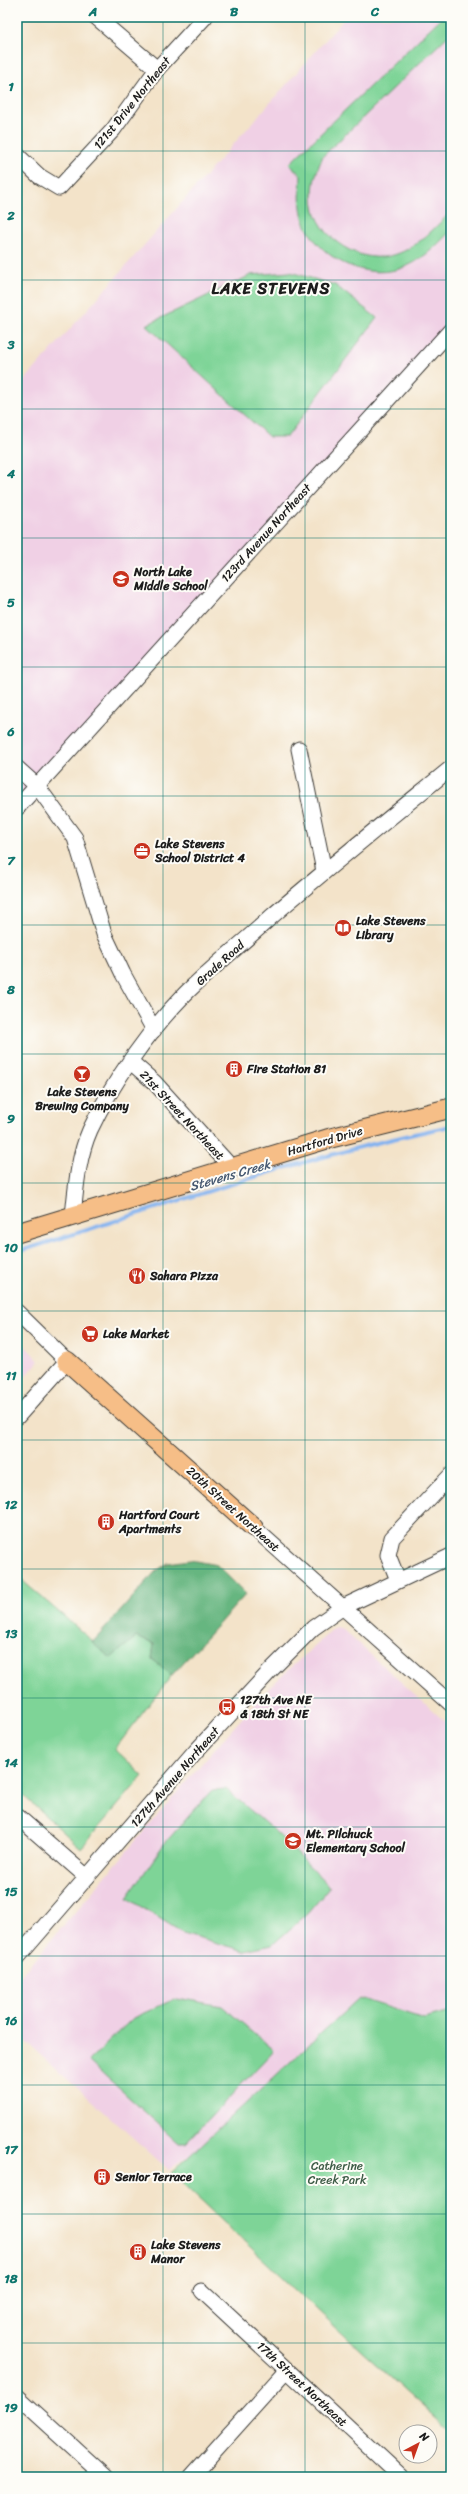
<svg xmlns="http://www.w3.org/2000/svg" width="468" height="2494" viewBox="0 0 468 2494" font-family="Sriracha,sans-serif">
  <rect width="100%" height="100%" fill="#fdfcf7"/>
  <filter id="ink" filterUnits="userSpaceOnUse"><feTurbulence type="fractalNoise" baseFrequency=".025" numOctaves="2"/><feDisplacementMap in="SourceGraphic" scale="8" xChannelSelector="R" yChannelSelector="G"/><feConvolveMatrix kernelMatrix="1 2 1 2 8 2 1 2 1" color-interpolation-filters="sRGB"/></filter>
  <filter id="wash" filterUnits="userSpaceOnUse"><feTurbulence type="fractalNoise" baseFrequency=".012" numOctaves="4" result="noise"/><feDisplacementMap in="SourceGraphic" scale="16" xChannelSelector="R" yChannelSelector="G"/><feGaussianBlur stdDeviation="0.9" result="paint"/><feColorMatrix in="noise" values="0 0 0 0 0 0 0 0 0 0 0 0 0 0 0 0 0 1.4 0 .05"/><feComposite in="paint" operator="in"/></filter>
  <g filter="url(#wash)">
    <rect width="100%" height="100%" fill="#f3e3c9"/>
    <g fill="#f0d0e5">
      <polygon points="346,17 451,17 451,328 17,808 17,389"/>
      <polygon points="17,1337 39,1361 17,1386"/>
      <polygon points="335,1627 341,1628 451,1727 451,2055 302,2074 169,2170 17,2034 17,1980 209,1755 270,1687"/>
    </g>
    <g fill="#7ed497" stroke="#4d785a">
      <path d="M442,17H451V33L323,156C318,168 313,180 313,194C311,232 354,264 390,256C416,250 433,229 451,212V231C436,246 420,263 399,269C362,280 317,257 304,221C299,206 300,190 301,175L289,164Z"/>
      <polygon points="290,272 335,285 377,318 287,437 269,437 146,325 251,275"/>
      <polygon points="17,1576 111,1657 136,1637 154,1644 152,1660 172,1675 115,1749 143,1776 81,1848 17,1790"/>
      <polygon points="226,1789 279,1835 330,1887 307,1914 272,1945 245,1951 183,1933 127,1898 164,1844 212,1790"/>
      <polygon points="177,1998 222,2006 274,2050 186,2143 179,2143 89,2061 133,2018"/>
      <polygon points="359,1998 424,2019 451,2012 451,2432 359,2349 171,2173"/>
    </g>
    <polygon fill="#66b680" stroke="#41694e" points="190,1560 217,1565 246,1594 172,1675 152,1660 154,1644 136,1637 111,1658 92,1643 156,1571 168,1563"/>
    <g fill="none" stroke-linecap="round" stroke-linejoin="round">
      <path stroke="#84b3ef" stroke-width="4" d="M17,1252C160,1208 304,1156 451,1126"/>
    </g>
  </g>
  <g filter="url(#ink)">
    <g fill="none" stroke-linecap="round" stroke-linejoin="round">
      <defs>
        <g id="minor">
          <polyline points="96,17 157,69"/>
          <polyline points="17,155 39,176 59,188 113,130 157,69 205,17"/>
          <polyline points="299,749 324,871"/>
          <polyline points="17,768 37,786 75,838 104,934 123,974 154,1030"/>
          <polyline points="17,808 451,330"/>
          <polyline points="131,1062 155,1083 232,1168"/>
          <path d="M73,1216C76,1187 78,1157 90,1130C113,1081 148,1032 185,994C212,967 243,943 271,917C330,866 391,817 451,768"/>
          <polyline points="17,1312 67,1361 17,1417"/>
          <polyline points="253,1527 451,1704"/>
          <polyline points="398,1580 388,1555 392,1538 451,1475"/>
          <polyline points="17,1816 87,1877"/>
          <polyline points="17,1958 196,1751 272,1669 313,1628 343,1607 451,1556"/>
          <polyline points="202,2291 402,2477"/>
          <polyline points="17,2396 106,2477"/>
          <polyline points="191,2477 287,2370"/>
        </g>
        <g id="major">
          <polyline points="17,1233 327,1139 451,1108"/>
          <polyline points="67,1361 253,1527"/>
        </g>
      </defs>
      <use href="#minor" stroke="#3c3a36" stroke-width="17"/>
      <use href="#major" stroke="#3c3a36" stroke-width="21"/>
      <use href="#minor" stroke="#fff" stroke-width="15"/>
      <use href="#major" stroke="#f6be87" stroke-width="19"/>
    </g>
  </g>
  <path fill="none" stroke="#0f766e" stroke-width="1" stroke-opacity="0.55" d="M163,17V2477M305,17V2477M17,151H451M17,280H451M17,409H451M17,538H451M17,667H451M17,796H451M17,925H451M17,1054H451M17,1183H451M17,1311H451M17,1440H451M17,1569H451M17,1698H451M17,1827H451M17,1956H451M17,2085H451M17,2214H451M17,2343H451"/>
  <defs>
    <symbol id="school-disc" viewBox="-11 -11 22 22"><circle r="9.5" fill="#c8321e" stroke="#fdfcf7"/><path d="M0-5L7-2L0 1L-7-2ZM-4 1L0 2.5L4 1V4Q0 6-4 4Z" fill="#fff"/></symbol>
    <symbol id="office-disc" viewBox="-11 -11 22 22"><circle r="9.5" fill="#c8321e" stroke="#fdfcf7"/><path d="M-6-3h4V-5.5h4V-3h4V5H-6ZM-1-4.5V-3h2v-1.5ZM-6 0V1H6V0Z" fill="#fff"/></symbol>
    <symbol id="library-disc" viewBox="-11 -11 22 22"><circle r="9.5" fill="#c8321e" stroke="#fdfcf7"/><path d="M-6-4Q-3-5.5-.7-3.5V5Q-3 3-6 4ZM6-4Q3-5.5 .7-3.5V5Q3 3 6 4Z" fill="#fff"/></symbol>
    <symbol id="building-disc" viewBox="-11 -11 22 22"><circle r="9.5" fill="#c8321e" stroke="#fdfcf7"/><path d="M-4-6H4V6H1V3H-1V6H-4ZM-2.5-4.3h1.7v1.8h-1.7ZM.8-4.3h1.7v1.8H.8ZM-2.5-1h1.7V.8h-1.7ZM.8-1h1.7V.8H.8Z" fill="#fff"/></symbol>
    <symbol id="bar-disc" viewBox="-11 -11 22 22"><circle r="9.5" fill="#c8321e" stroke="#fdfcf7"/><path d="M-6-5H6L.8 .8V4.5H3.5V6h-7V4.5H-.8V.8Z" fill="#fff"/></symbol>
    <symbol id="restaurant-disc" viewBox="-11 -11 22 22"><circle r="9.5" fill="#c8321e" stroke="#fdfcf7"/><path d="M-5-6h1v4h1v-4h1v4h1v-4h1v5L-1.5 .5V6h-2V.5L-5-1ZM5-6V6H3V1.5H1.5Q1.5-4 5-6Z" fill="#fff"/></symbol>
    <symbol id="supermarket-disc" viewBox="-11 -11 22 22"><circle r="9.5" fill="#c8321e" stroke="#fdfcf7"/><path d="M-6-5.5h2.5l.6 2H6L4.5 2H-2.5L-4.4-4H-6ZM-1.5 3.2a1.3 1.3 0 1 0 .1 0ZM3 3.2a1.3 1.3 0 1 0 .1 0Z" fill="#fff"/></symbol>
    <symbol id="bus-disc" viewBox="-11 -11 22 22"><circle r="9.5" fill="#c8321e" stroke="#fdfcf7"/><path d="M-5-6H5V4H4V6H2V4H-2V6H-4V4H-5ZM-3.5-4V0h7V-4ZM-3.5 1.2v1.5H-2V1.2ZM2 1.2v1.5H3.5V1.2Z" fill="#fff"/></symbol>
  </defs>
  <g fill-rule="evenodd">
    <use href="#school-disc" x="111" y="569" width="20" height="20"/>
    <use href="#office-disc" x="132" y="841" width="20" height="20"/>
    <use href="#library-disc" x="333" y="918" width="20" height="20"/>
    <use href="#building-disc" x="224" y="1059" width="20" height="20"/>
    <use href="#bar-disc" x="72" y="1064" width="20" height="20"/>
    <use href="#restaurant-disc" x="127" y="1266" width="20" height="20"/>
    <use href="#supermarket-disc" x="80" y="1324" width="20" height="20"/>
    <use href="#building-disc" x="96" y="1512" width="20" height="20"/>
    <use href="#bus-disc" x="217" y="1697" width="20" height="20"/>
    <use href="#school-disc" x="283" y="1831" width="20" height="20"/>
    <use href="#building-disc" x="92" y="2167" width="20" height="20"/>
    <use href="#building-disc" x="128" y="2242" width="20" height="20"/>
  </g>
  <g text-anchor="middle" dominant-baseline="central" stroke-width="4" stroke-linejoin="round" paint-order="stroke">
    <g font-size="12" fill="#1c1c1c" stroke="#fdfcf7">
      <text transform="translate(132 103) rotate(-51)">121st Drive Northeast</text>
      <text transform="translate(266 533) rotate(-48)">123rd Avenue Northeast</text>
      <text transform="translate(220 963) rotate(-42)">Grade Road</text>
      <text transform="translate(182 1115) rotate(47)">21st Street Northeast</text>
      <text transform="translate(325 1141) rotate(-16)">Hartford Drive</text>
      <text transform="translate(233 1509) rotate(42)">20th Street Northeast</text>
      <text transform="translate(175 1777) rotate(-49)">127th Avenue Northeast</text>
      <text transform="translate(302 2384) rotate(43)">17th Street Northeast</text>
    </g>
    <g font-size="12" font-weight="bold" fill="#1c1c1c" stroke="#fdfcf7" text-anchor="start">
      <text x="134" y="572">North Lake<tspan x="134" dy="14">Middle School</tspan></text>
      <text x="155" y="844">Lake Stevens<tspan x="155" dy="14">School District 4</tspan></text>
      <text x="356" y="921">Lake Stevens<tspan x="356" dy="14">Library</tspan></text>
      <text x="247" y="1069">Fire Station 81</text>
      <text x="82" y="1092" text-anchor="middle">Lake Stevens<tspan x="82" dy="14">Brewing Company</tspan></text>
      <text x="150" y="1276">Sahara Pizza</text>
      <text x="103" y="1334">Lake Market</text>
      <text x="119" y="1515">Hartford Court<tspan x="119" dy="14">Apartments</tspan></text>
      <text x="240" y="1700">127th Ave NE<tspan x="240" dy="14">&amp; 18th St NE</tspan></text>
      <text x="306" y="1834">Mt. Pilchuck<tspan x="306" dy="14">Elementary School</tspan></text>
      <text x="115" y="2177">Senior Terrace</text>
      <text x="151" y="2245">Lake Stevens<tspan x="151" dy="14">Manor</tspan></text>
    </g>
    <g font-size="12" fill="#3e5c47" stroke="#fdfcf7">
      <text x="337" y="2166">Catherine<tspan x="337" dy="14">Creek Park</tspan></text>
    </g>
    <g font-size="13" font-style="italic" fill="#465870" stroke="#fdfcf7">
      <text transform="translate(230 1175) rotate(-16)">Stevens Creek</text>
    </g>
    <g font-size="16" font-weight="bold" letter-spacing="1" fill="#1c1c1c" stroke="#fdfcf7">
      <text x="271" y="288">LAKE STEVENS</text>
    </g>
  </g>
  <rect width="468" height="2494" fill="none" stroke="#fdfcf7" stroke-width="44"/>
  <g transform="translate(418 2444) rotate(41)"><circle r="19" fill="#fdfcf7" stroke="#a3a29f"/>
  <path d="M0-3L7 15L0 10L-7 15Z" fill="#c8321e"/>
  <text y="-6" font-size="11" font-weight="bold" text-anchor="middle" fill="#1c1c1c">N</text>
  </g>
  <rect x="22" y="22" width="424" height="2450" fill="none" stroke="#0f766e" stroke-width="1.5"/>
  <g font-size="13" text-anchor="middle" font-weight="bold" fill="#0f766e">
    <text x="93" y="16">A</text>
    <text x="234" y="16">B</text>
    <text x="375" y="16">C</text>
    <text x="11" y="91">1</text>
    <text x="11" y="220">2</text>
    <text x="11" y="349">3</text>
    <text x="11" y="478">4</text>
    <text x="11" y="607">5</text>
    <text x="11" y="736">6</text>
    <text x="11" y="865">7</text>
    <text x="11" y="994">8</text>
    <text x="11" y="1123">9</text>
    <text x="11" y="1252">10</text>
    <text x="11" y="1380">11</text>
    <text x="11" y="1509">12</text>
    <text x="11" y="1638">13</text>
    <text x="11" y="1767">14</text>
    <text x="11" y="1896">15</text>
    <text x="11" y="2025">16</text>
    <text x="11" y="2154">17</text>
    <text x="11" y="2283">18</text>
    <text x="11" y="2412">19</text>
  </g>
</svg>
